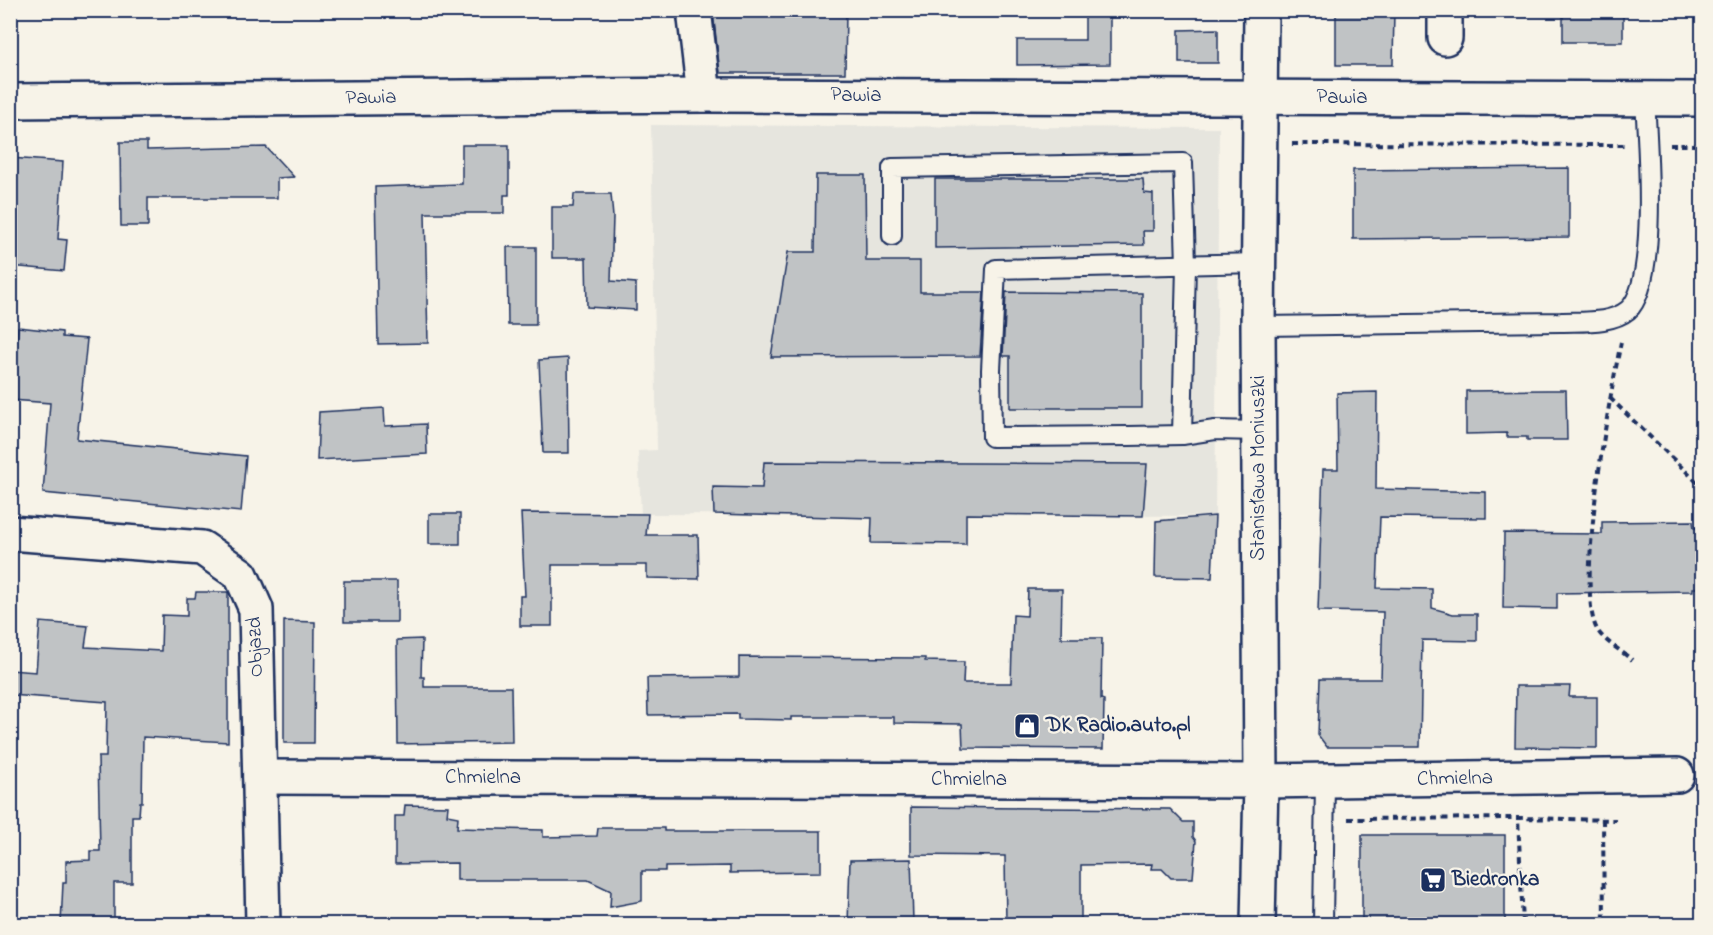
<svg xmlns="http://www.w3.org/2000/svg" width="1713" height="935" viewBox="0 0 1713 935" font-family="'Indie Flower',sans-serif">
  <rect width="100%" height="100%" fill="#f7f3e8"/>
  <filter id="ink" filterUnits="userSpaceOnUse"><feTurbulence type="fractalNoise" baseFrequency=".0167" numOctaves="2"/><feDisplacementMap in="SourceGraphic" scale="12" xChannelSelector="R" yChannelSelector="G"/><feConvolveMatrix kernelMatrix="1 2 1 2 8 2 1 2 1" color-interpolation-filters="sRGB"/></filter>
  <g filter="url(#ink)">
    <polygon fill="#e6e5de" points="651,125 1219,128 1215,516 641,514 638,451 657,450"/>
    <g fill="#c0c3c5" stroke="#1b2f5e" stroke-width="1.5">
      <polygon points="1085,10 1110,10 1110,64 1017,65 1017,40 1085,40"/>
      <polygon points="1336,10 1394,10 1393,65 1336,65"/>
      <rect x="1563" y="10" width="60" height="32"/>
      <polygon points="713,12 846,12 845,73 720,73"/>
      <polygon points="1218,29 1218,63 1179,63 1179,30"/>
      <polygon points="120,142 147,142 147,150 266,147 294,177 277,178 277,198 148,198 148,226 121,226"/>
      <polygon points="462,145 509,145 509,195 504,195 504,213 425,213 428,343 378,344 375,187 462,184"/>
      <polygon points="10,158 63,162 58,239 67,240 64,271 10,266 16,218 10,218"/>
      <polygon points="1569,168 1569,237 1353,239 1353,170"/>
      <polygon points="816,175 865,175 866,261 920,261 920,292 984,292 980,356 771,357 788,252 815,252"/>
      <polygon points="935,179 1143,179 1144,193 1153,194 1153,231 1143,231 1144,245 935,248"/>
      <polygon points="574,194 611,194 613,217 611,281 636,283 636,310 587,307 586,258 552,258 552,207 573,207"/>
      <polygon points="507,247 536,247 536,325 508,325"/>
      <polygon points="1006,292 1142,293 1142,408 1010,408 1010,356 1003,356"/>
      <polygon points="18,327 62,332 62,337 87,339 77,439 246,456 241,512 43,493 50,403 12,400"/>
      <polygon points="568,358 569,453 543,453 539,360"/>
      <polygon points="1547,390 1566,390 1567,440 1527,440 1527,437 1507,437 1507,433 1466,434 1466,391"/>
      <polygon points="1377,392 1376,489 1486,492 1486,518 1380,517 1377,588 1432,589 1432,608 1453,614 1477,614 1477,641 1422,640 1420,747 1327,747 1318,735 1320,679 1381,679 1383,612 1318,611 1323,469 1338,469 1337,393"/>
      <polygon points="384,408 385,426 426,424 427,454 317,460 319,412"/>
      <polygon points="764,462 1147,464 1143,516 966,514 966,544 871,543 872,518 714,514 713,487 762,488"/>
      <polygon points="521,513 648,514 646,535 698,535 699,579 647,578 647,565 552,565 552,626 520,626 520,596 525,596"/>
      <rect x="429" y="514" width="31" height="30"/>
      <polygon points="1215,516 1212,578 1155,577 1156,521"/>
      <polygon points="1693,521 1694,528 1702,528 1702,588 1693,588 1693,591 1557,593 1557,609 1503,608 1504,533 1602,534 1602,522"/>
      <rect x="344" y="581" width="53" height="41"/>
      <polygon points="1028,589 1062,589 1061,638 1102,638 1101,699 1104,700 1103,749 963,748 962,724 894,723 894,717 791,717 791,720 738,719 738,714 648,715 647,678 739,677 739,657 925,658 925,661 964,662 963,683 1011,683 1013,615 1027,616"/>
      <polygon points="196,592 228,592 228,742 143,737 142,802 140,802 139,816 132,816 132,883 114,883 114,924 61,924 63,883 66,883 66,861 90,860 90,851 100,851 98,757 106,757 107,702 10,695 10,670 36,672 40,622 88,626 85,647 161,651 162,615 187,616 187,598 195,598"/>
      <polygon points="284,621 315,622 314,743 284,743"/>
      <polygon points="422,639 421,677 424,677 424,687 511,687 512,742 398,744 397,640"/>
      <polygon points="1516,686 1570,686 1569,697 1597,697 1597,748 1515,747"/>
      <polygon points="405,805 448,806 447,815 458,817 457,828 543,830 543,837 597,836 598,828 664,828 664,831 821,831 821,872 730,873 730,866 665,867 665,871 642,871 642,901 610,907 611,891 588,880 457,880 457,863 395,864 395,816 404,816"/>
      <polygon points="911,807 1170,809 1183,822 1193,822 1193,837 1196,841 1193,878 1171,878 1162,869 1151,869 1152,864 1081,865 1081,924 1006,924 1005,856 911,855"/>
      <rect x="1362" y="835" width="143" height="89"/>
      <polygon points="911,859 913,921 877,919 876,924 848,924 850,860"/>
    </g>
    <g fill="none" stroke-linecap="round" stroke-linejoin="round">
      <defs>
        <g id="lane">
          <polyline points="892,236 892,168 1183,163 1186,265 1182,435"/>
          <polyline points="1259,263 996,269 991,370 992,437 1129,436 1182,435 1215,430 1259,431"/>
          <path d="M1258,326L1561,322C1582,321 1611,324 1628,310C1659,283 1647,141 1645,99"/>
          <polyline points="1323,924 1325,780"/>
        </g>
        <g id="street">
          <polyline points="694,10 704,95"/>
          <polyline points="1445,10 1445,38"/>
          <polyline points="10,101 704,95 1702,99"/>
          <polyline points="10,533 202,548 241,575 256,609 263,924"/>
          <polyline points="260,777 1261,781 1677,775"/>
          <polyline points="1258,924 1261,781 1258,326 1261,10"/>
        </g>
      </defs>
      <use href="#lane" stroke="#1b2f5e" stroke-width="22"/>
      <use href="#street" stroke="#1b2f5e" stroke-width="38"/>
      <g stroke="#1b2f5e" stroke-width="4" stroke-dasharray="6 4.5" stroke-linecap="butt">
        <polyline points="1292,144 1624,145"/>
        <polyline points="1670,145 1702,145"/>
        <path d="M1621,342C1611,390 1573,594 1598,631C1605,642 1622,651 1632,660"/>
        <polyline points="1610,398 1697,482 1702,482"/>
        <polyline points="1348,819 1518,818"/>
        <polyline points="1603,819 1604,924"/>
        <polyline points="1523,924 1518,818 1616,820"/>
      </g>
      <use href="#lane" stroke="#f7f3e8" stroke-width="18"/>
      <use href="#street" stroke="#f7f3e8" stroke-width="33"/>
    </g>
  </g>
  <defs>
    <symbol id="shop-square" viewBox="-11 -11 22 22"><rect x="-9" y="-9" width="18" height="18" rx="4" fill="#1b2f5e" stroke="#f7f3e8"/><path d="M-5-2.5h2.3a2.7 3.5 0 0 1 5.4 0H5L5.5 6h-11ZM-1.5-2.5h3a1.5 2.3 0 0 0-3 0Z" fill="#fff"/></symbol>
    <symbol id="supermarket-square" viewBox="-11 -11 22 22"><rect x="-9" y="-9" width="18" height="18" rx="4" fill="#1b2f5e" stroke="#f7f3e8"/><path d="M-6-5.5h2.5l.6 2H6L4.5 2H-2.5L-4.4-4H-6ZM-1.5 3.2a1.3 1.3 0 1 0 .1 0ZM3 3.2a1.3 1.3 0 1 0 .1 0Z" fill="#fff"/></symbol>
  </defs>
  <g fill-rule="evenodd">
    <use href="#shop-square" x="1012" y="711" width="30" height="30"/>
    <use href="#supermarket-square" x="1418" y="865" width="30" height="30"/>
  </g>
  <g text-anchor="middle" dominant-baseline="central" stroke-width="4.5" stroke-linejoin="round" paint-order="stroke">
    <g font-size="21" fill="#1b2f5e" stroke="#f7f3e8">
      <text x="856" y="96">Pawia</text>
      <text transform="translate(371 98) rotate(-1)">Pawia</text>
      <text x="1342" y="98">Pawia</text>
      <text transform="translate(1259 468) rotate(-90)">Stanisława Moniuszki</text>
      <text transform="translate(256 647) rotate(-92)">Objazd</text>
      <text x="483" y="778">Chmielna</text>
      <text transform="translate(1455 779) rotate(-1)">Chmielna</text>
      <text x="969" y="780">Chmielna</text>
    </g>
    <g font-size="21" font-weight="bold" fill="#1b2f5e" stroke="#f7f3e8" text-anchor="start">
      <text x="1046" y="726">DK Radio.auto.pl</text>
      <text x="1452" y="880">Biedronka</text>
    </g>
  </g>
  <rect width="1713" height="935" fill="none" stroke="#f7f3e8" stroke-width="36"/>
  <rect x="18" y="18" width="1677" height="899" fill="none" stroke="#1b2f5e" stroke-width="2" filter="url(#ink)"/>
</svg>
